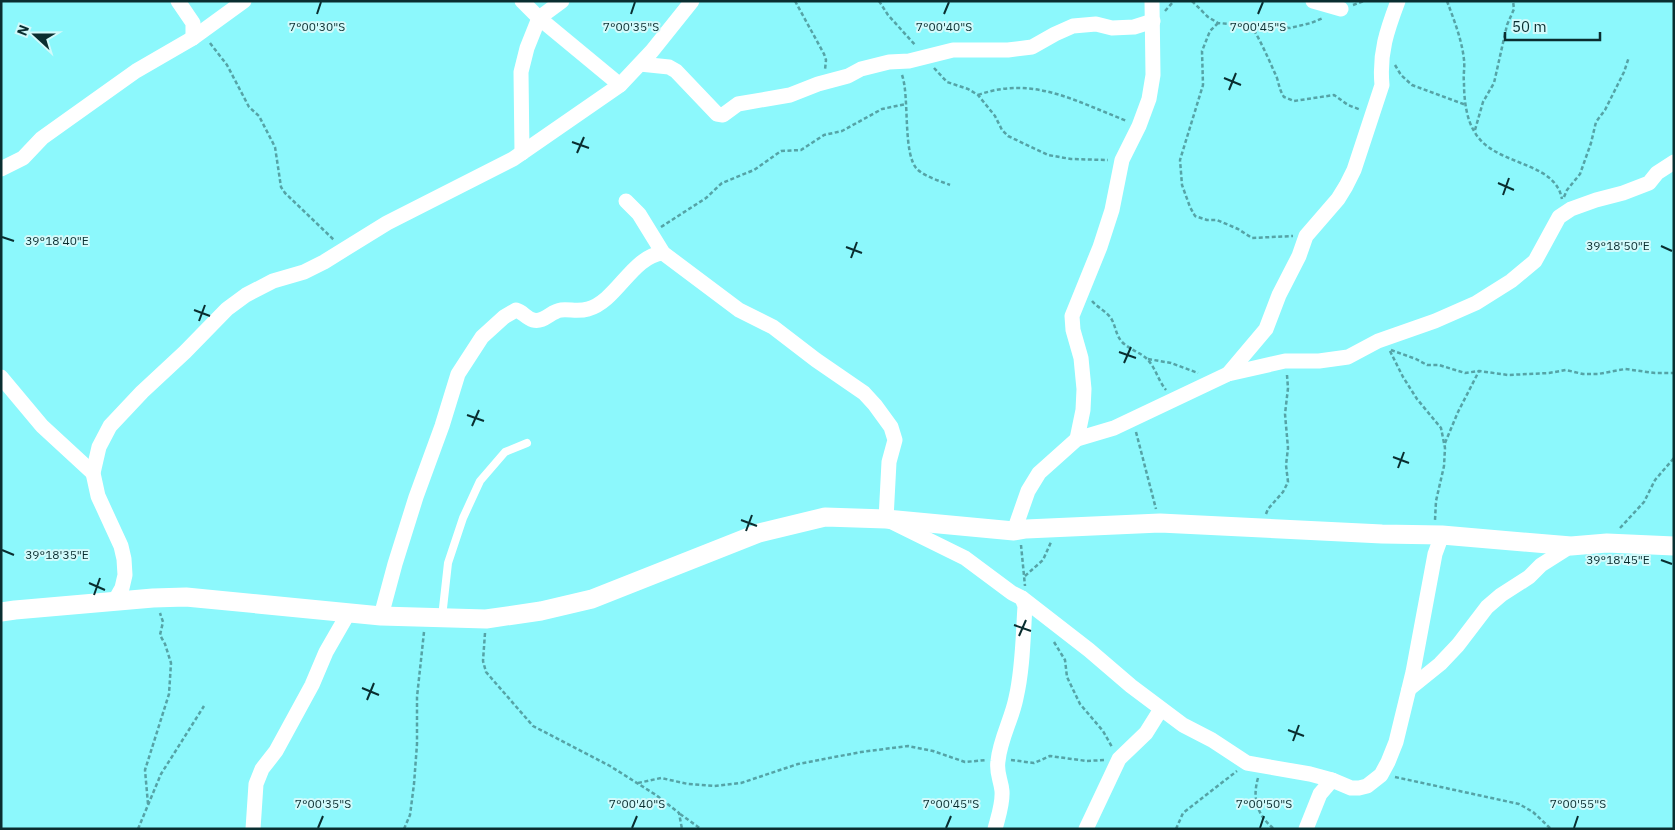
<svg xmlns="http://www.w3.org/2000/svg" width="1675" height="830" viewBox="0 0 1675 830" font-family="'IBM Plex Sans',sans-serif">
  <rect width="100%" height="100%" fill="#8cf8fc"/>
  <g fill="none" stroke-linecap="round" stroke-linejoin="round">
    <g stroke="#55a3a6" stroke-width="2.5" stroke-dasharray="4 2.5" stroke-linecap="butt">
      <polyline points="795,1 824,54 826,60 825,70"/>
      <polyline points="879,1 888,15 916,46"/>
      <polyline points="1192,1 1208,17 1218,23 1243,25 1254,29 1271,26 1290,28 1311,23 1323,18"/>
      <path d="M1447,1C1454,20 1462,40 1464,60C1465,67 1463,75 1464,83C1464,98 1466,118 1474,131C1491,163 1543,161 1558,188C1560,191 1561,195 1562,199"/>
      <polyline points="1353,5 1364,1"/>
      <polyline points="1165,11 1174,1"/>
      <polyline points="1218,23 1210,31 1202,51 1203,85 1180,160 1182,185 1190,207 1195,216 1207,220 1217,220 1238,229 1252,238 1293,236"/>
      <path d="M1254,30C1263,46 1270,62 1277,78C1279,85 1280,91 1284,97L1294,101L1334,95L1348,105L1361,110"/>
      <polyline points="210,43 227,65 249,107 259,116 275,147 281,187 285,193 334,240"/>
      <polyline points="1395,65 1401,75 1412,85 1466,105"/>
      <polyline points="934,68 947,82 968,89 978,95 995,116 1002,130 1008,136 1048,155 1071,159 1108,160"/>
      <path d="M902,75C910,97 902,156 918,170C926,177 940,181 950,185"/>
      <path d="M978,95C1033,75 1077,102 1127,121"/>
      <polyline points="1475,130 1483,102 1494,83 1507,25 1514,9 1513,1"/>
      <polyline points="1564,197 1567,190 1580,174 1591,143 1596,122 1605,110 1624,72 1629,57"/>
      <polyline points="661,227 706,198 722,183 754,170 781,151 801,150 824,135 842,131 882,109 906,104"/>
      <path d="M1092,301C1098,308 1108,312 1112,320C1116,328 1116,335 1122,342C1130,350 1142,353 1148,360C1156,369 1158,380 1166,390"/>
      <polyline points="1391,350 1416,359 1427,365 1439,365 1465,373 1479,371 1508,375 1549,373 1566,370 1583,374 1598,374 1625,369 1655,373 1674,373"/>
      <polyline points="1390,351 1403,377 1417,399 1441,428 1445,448 1444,466 1436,501 1435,520"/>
      <polyline points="1148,359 1171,363 1198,373"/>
      <polyline points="1136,432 1156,509"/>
      <polyline points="1445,443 1458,412 1479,371"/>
      <polyline points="1266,514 1268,509 1283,492 1288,482 1286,465 1288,448 1285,414 1288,388 1287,375"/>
      <polyline points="1620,528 1644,502 1655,480 1674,458"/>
      <polyline points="1021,545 1025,586"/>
      <polyline points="1025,576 1043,560 1051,542"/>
      <polyline points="485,633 483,661 486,672 533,726 610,766 656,795 679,813 682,829"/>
      <polyline points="1054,642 1065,660 1067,677 1080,704 1103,731 1112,747"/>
      <polyline points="1011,760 1034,763 1050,756 1087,761 1104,760"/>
      <polyline points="1395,777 1519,804 1533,812 1551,829"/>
      <path d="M1258,778C1252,799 1257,815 1274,829"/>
      <polyline points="638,783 661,778 688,784 714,786 741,783 798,764 861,752 908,746 933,751 965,762 986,760"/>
      <polyline points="148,804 145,770 169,694 171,663 165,644 160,635 163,622 160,613"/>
      <polyline points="680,814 701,829"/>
      <polyline points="138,829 161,774 204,706"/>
      <polyline points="404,829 410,815 414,784 417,744 417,697 424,632"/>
      <polyline points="1176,829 1183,813 1237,771"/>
    </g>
    <polyline stroke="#fff" stroke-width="8" points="442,617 448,563 463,518 480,481 505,452 527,443"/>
    <g stroke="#fff" stroke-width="15">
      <polyline points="178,1 193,23 193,38"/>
      <polyline points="522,1 539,18 620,85"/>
      <polyline points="1313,1 1341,9"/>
      <polyline points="640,64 669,67 676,71 717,114 723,115 738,104 790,95 818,84 848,76 861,69 889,62 909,61 953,50 1008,50 1032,47 1055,34 1073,26 1096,24 1112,28 1134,27 1153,21"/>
      <polyline points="522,153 521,72 527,48 539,18 562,1"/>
      <polyline points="1,169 23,158 42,138 63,123 136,71 193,38 244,1"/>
      <polyline points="626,201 639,214 663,253 739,310 773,327 816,360 864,393 875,405 891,427 895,440 889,462 886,519 965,558 1012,593 1022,598 1089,650 1131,686 1183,725 1212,740 1247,763 1310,774 1332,780 1351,788 1359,788 1367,786 1381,775 1388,762 1396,742 1413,672 1435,554 1442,535"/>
      <path d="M1228,374L1266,329L1279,295L1299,256L1306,236L1338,199L1346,186L1354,170L1382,85C1379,53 1387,30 1398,1"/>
      <polyline points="1,377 42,426 93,473"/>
      <polyline points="1077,439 1083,410 1084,389 1081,358 1073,330 1072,316 1100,247 1112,210 1122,160 1139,126 1149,99 1153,75 1152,1"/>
      <polyline points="1014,531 1028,491 1039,473 1077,439 1114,428 1228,374 1285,361 1319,361 1348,357 1378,341 1435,321 1476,303 1511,281 1535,261 1559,217 1571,209 1596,200 1623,193 1649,183 1657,173 1674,162"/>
      <polyline points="114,602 122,588 125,575 124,559 121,546 98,496 93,473 99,447 110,426 142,392 185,352 227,309 246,295 273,281 304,272 324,262 387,223 513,159 620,85 652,51 692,1"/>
      <path d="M381,616L395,564L416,497L442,426L458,374L482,337L504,317L516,310C523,312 526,318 533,320C544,323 551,311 561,310C570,309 578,312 588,309C617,301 632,256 663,253"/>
      <polyline points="1409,689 1440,664 1458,645 1487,607 1501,595 1529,577 1541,565 1571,546"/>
      <polyline points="253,829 256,784 262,769 276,751 312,685 326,652 349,612"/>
      <path d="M995,829C998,817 1003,804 1002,791C1001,780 996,773 998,761C1000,739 1012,719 1016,698C1023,668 1023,636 1025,606L1022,598"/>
      <polyline points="1086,829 1119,759 1146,733 1161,709"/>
      <polyline points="1306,829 1320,794 1332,780"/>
    </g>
    <polyline stroke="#fff" stroke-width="19" points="1,612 15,610 153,598 186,597 381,616 486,619 541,611 592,599 759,533 825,517 886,519 1014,531 1026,529 1160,523 1382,534 1442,535 1571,546 1607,543 1674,546"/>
  </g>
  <path fill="none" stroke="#0a2e30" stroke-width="2" d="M317,14L321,2M631,14L635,2M944,14L949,2M1258,14L1263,2M1224,78L1241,85M1229,90L1236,73M572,142L589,148M577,153L584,137M1498,183L1514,190M1503,195L1509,178M2,237L14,241M1661,246L1672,251M846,247L862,253M851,258L857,242M194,310L210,316M199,321L205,305M1119,352L1136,358M1124,363L1131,347M467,415L484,421M472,426L479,410M1393,457L1409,463M1398,468L1404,452M741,520L757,526M746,531L752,515M2,550L14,555M1661,560L1672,564M89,583L105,590M94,595L100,578M1014,625L1031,631M1019,636L1026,620M362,688L379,695M367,700L374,683M1288,730L1304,736M1293,741L1299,725M318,828L323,816M632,828L637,816M946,828L951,816M1260,828L1264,816M1574,828L1578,816"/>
  <g font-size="12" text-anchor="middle" fill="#0a2e30" stroke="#d2fafb" stroke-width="4" stroke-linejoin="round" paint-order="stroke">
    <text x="317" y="31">7°00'30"S</text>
    <text x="631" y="31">7°00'35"S</text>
    <text x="944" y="31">7°00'40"S</text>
    <text x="1258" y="31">7°00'45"S</text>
    <text x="57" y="245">39°18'40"E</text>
    <text x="1618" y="250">39°18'50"E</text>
    <text x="57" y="559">39°18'35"E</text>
    <text x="1618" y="564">39°18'45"E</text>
    <text x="323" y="808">7°00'35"S</text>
    <text x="637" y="808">7°00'40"S</text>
    <text x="951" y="808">7°00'45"S</text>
    <text x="1264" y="808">7°00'50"S</text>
    <text x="1578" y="808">7°00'55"S</text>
  </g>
  <rect width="1675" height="830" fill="none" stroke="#0a2e30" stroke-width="5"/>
  <g transform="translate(35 35) rotate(291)" stroke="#d2fafb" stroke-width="4" paint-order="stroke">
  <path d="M0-4L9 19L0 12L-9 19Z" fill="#0a2e30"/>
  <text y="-8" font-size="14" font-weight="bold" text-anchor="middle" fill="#0a2e30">N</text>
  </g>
  <path d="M1505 32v8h95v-8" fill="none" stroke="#0a2e30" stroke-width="2.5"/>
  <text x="1512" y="32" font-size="15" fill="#0a2e30" stroke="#d2fafb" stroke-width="4" paint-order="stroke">50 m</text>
</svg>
